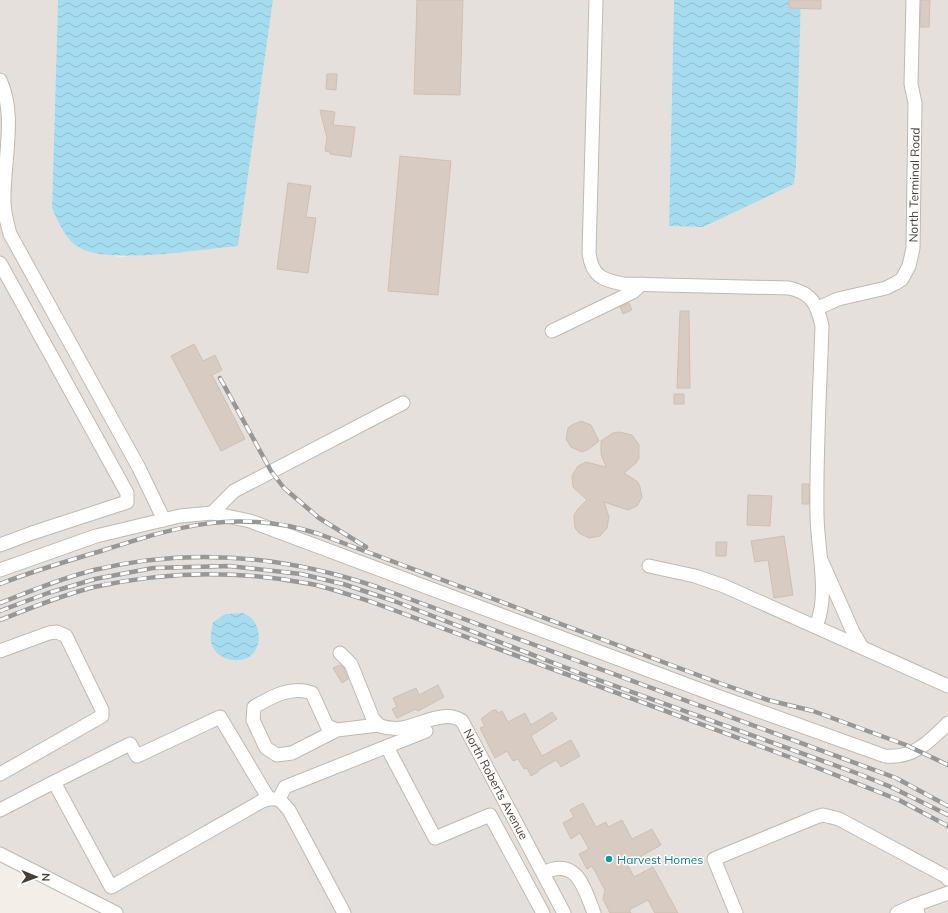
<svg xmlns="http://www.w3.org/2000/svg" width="948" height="913" viewBox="0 0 948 913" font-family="Mulish,sans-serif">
  <defs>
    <pattern id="water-waves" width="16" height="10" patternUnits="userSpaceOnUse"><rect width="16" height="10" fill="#a5dcef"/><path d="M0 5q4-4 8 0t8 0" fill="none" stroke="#8fbece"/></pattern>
  </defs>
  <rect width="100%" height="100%" fill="#f4eee8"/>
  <polygon fill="#e6e0dd" points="0,0 58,0 52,208 65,232 79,248 120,257 238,246 273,0 674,0 669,226 703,227 794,183 796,167 801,0 948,0 948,913 101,913 0,862"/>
  <g fill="#e2dfdd">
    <polygon points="0,254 135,499 131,509 125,513 30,543 0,555"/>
    <polygon points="58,626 75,635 110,722 0,784 0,648"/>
    <polygon points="222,705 269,786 449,720 551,913 327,913 272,810 111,898 46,780 135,735 142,746"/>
  </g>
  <g fill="url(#water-waves)">
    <path d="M58,0H273L238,246C201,249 111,265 80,248C66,241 58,221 52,208Z"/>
    <polygon points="674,0 801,0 796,167 794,184 703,227 669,226"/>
    <path d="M243,613C245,614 249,616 251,618C262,627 262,651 247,658C233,664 213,657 211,641C210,635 212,628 213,622L226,614Z"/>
  </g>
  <g fill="#d8cbc1" stroke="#d0bfb1">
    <polygon points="417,0 463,0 460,95 414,94"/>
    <polygon points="789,0 821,0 821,9 789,8"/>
    <polygon points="921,0 930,0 929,27 920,27"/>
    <polygon points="327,74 337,74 336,90 326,89"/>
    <polygon points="320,110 335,112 333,125 355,127 351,157 330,154 330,152 325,151 327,138"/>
    <polygon points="400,156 451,161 438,295 388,291"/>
    <polygon points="288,183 311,186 306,217 316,218 308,273 277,269"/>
    <polygon points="629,303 632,310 623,314 620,307"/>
    <polygon points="680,311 689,311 690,388 677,388"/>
    <polygon points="194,344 203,361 215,355 222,370 212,375 245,439 221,451 171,356"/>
    <rect x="674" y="394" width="10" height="10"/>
    <polygon points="581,421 591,425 599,441 589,449 582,452 571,447 566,439 568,428 572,425"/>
    <polygon points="619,432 632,435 639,445 639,458 636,463 624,473 638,482 640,487 642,497 637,506 628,510 604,502 609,517 607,528 600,536 589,538 579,533 575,528 574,516 577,510 587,500 573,487 572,476 578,466 586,462 606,467 601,454 601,441 613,433"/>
    <rect x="802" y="484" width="7" height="20"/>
    <polygon points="748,495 772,496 770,526 747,525"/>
    <polygon points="784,536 793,595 774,598 768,560 755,562 751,541"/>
    <polygon points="716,542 727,542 726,556 716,556"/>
    <polygon points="340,665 344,668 348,679 342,683 333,668"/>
    <polygon points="438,685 444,697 418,711 416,709 397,718 392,709 397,707 393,698 416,688 419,695"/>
    <polygon points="493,710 496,710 498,713 502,711 508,722 525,713 531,725 552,712 557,719 531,736 542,756 571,740 580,756 561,767 556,760 539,770 538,772 531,776 527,768 524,769 518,759 513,761 507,751 495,758 480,728 485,726 481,719"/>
    <polygon points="583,803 596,827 606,822 608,827 622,820 632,839 652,829 661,845 627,864 634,877 653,867 678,913 655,913 648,900 629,910 631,913 610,913 603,899 605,890 592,866 587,869 579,854 589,849 580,833 571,839 563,823 574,817 570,810"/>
  </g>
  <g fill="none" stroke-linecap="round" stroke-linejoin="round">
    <defs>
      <g id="minor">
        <path d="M596,0L589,253C592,276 602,280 623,284L789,288C812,293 817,304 822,326C820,388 816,452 817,514C817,549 830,594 816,626"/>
        <path d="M0,80C17,115 3,163 4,201C4,213 7,223 10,234L139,468L164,520"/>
        <polyline points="0,263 127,493 127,502 32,533 0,545"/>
        <polyline points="818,308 838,299 886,288 896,283 902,279 909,266 913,248 915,103 911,84 913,0"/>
        <polyline points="552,331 633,292 642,284"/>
        <polyline points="212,513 234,491 403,403"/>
        <polyline points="822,562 853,632 862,647"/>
        <polyline points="649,566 695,576 724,586 948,686"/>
        <path d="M0,570L96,536L180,516L212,513L250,521L720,697L885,756C913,759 929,742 948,723"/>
        <polyline points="0,651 49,633 57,632 66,636 102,710 102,716 0,774"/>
        <path d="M340,653L351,664L373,719L380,726C387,728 395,729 402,728C420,725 445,709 462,721L564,913"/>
        <path d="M337,730L292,753L277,755L266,748L253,720L254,707C271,697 292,685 312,693L327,726L337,730L378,725"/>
        <polyline points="387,747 435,838 490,815 543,913"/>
        <polyline points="54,782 130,744 137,756 220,717 269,799"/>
        <polyline points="279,799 289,810 344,913"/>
        <polyline points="0,810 54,782 111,887 262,801 269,799 279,799 285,787 426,731"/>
        <polyline points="0,854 116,913"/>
        <path d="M543,873C577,856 584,888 594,913"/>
        <polyline points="736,913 714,859 816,817 823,815 839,819 947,877 948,879"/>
        <polyline points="897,913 915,905"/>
        <polyline points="918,913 915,905 948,893"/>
      </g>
    </defs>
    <use href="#minor" stroke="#c2b8ae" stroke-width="15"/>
    <use href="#minor" stroke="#fff" stroke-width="13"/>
    <defs>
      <g id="rail">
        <polyline points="220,378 271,471 284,488 319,518 366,547"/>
        <path d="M0,584C33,571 67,561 101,551C179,526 237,508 319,534L722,684L768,700L813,711L906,745L948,765"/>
        <path d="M0,603C31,591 62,578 94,570C189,547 286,556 377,587L896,778L948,806"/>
        <polyline points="0,611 48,593 95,579 153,568 229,566 301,574 343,584 394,601 582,674 859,774 891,787 948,815"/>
        <path d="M0,620C31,608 62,595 94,587C166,571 239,570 311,584C331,588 352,596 372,602L800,761L899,800L948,826"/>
      </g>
    </defs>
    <use href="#rail" stroke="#979797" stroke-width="4.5"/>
    <use href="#rail" stroke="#fff" stroke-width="3" stroke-dasharray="9" stroke-linecap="butt"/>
  </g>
  <circle fill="#0f9aa8" stroke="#fff" stroke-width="1.5" cx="609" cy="859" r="4"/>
  <g text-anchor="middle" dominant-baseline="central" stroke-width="3" stroke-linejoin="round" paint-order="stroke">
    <g font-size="12" fill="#473e37" stroke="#fff">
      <text transform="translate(914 185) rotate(-89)">North Terminal Road</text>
      <text transform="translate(496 784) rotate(62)">North Roberts Avenue</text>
    </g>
    <g font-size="12" fill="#0d838f" stroke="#fff" text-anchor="start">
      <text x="617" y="859">Harvest Homes</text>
    </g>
  </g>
  <g transform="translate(36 877) rotate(91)" stroke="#ffffff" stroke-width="3" paint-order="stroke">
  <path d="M0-3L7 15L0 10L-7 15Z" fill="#473e37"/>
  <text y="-6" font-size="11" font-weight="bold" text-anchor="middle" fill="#473e37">N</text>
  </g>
</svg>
